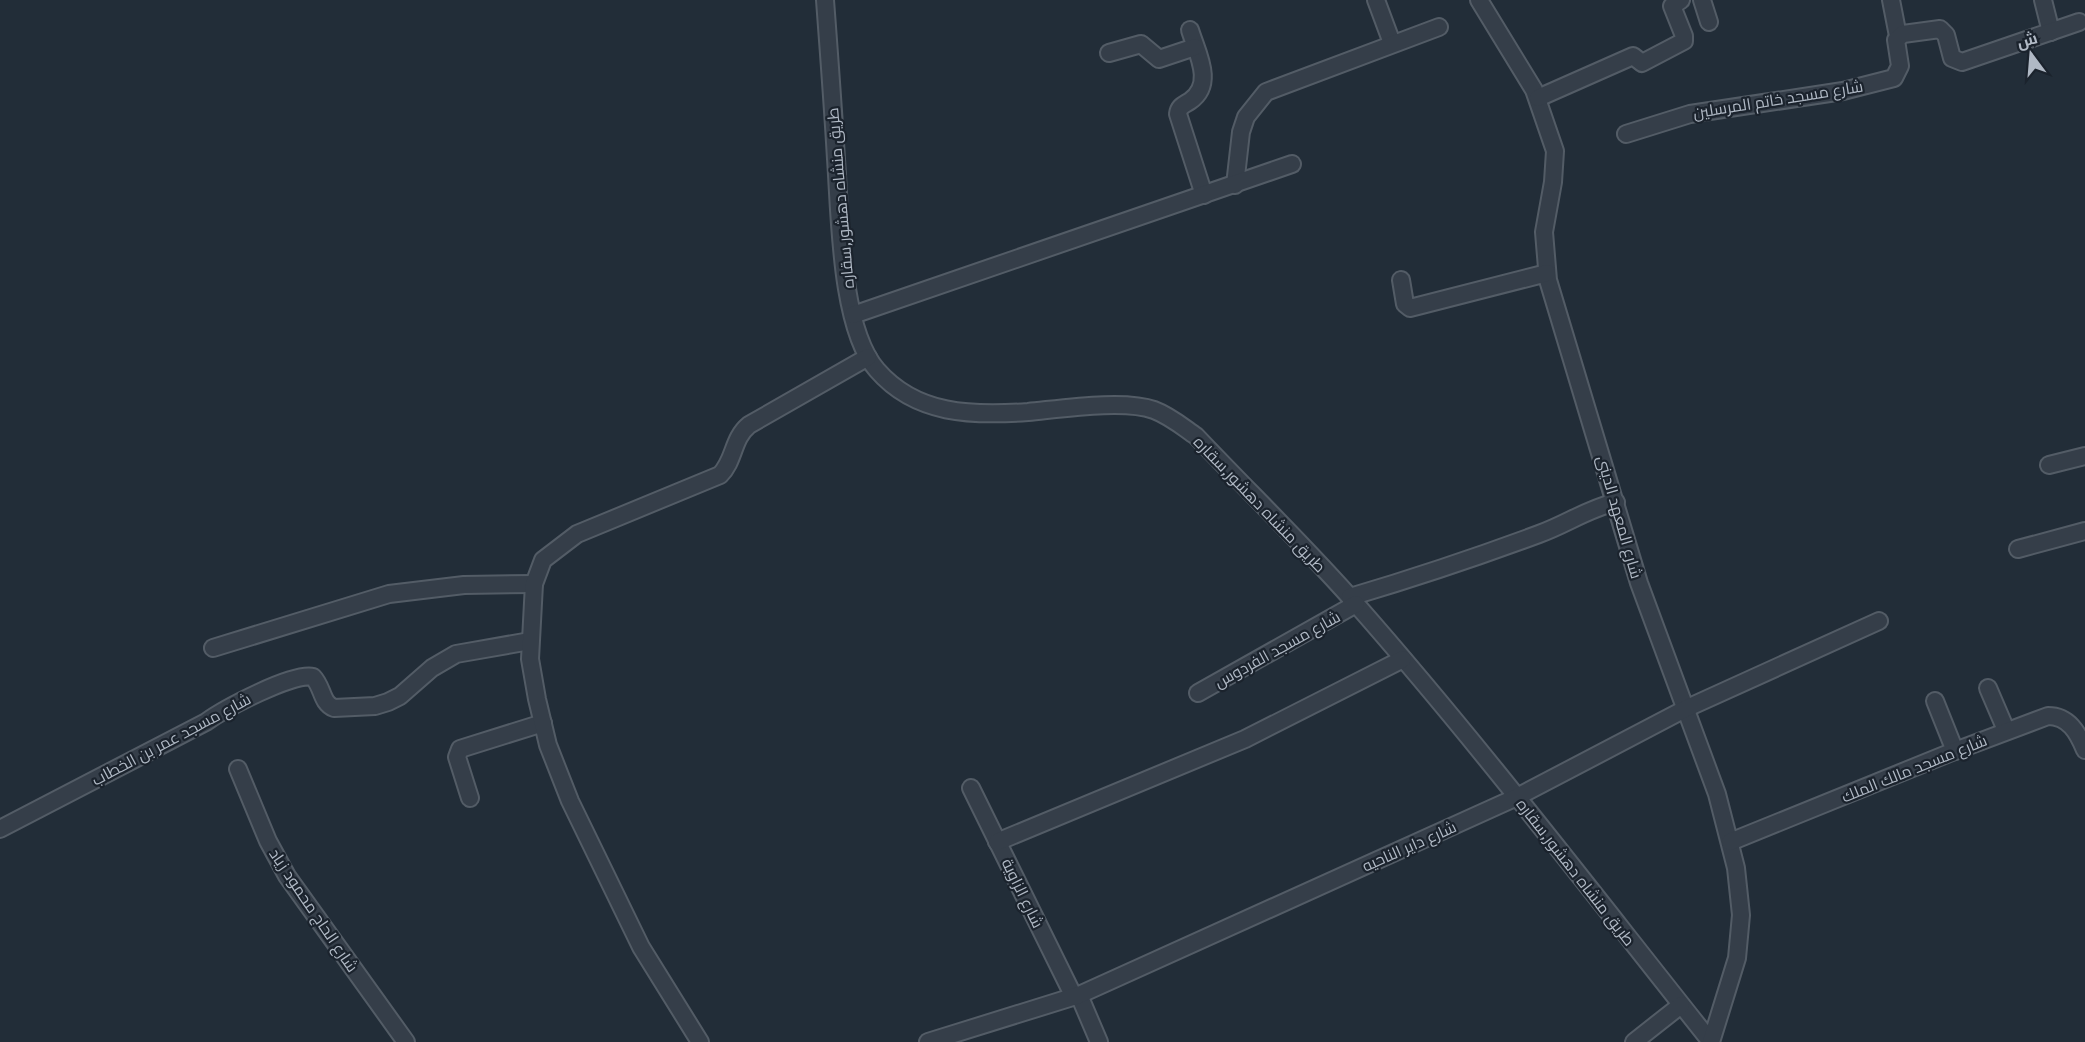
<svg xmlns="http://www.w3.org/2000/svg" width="2085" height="1042" viewBox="0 0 2085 1042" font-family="'Golos Text',Cairo,sans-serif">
  <rect width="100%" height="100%" fill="#222d38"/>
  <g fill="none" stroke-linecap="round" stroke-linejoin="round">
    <defs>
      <g id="minor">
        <path d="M825,0C829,53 833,106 836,159C840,213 840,328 877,370C916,415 972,416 1028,412C1060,409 1124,399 1154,410C1170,416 1183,427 1196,436C1249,492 1305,546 1356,604C1480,745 1594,895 1711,1042"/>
        <polyline points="1376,0 1392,43"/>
        <polyline points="1479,0 1534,90 1555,151 1553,182 1544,232 1548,280 1639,583 1717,794 1736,868 1741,915 1737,958 1711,1042"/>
        <polyline points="1702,0 1709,22"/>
        <polyline points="1891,0 1898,36"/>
        <polyline points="2043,0 2051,32"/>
        <path d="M1190,30C1197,53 1215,84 1190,101C1184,105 1179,106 1178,114L1204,195"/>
        <polyline points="1109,53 1141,44 1159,59 1195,47"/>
        <polyline points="1538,98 1633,56 1642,63 1684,41 1684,36 1672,6 1681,0"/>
        <polyline points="1626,134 1690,114 1843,91 1894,78 1900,66 1896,40 1903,34 1940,29 1946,35 1952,58 1962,62 2079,22"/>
        <polyline points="1235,185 1241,132 1246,117 1266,92 1439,27"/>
        <polyline points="1401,280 1405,304 1410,308 1547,273"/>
        <polyline points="853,315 1292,164"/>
        <polyline points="2049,465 2085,456"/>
        <polyline points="2018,549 2085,531"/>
        <path d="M1350,597C1414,578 1477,557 1539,534C1567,524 1587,509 1616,502"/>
        <polyline points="213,648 389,594 464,585 534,584"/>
        <polyline points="1988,688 2006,730"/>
        <polyline points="1198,693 1356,604"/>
        <polyline points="1935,701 1955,751"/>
        <polyline points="238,769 268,841 287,876 406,1042"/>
        <polyline points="971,788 1074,997"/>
        <polyline points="470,798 457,757 460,749 543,723"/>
        <path d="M0,829L206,722C224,709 293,672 313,677C323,687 321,703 334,708L375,706L388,702L400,696L432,668L456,654L530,641"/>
        <polyline points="997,842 1245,739 1403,659"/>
        <path d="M1730,842L1947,754L2048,716C2069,716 2078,733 2085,750"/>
        <polyline points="1079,995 1099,1042"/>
        <path d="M700,1042L641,947L570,801L548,745L537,699L530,659L534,584L543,560L577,534L720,475C735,460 732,439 749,425L868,357"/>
        <polyline points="928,1042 1079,995 1517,797 1685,709 1879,621"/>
        <polyline points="1634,1042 1681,1005"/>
      </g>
    </defs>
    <use href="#minor" stroke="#535c66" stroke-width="20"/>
    <use href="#minor" stroke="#353e49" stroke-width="16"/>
  </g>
  <g text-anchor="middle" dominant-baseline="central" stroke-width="4.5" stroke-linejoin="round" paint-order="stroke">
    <g font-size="16" fill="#b0b9c5" stroke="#1b232d">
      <text transform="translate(1778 99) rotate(-9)">شارع مسجد خاتم المرسلين</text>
      <text transform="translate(840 198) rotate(-95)">طريق منشاه دهشور,سقاره</text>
      <text transform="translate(1260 504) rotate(46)">طريق منشاه دهشور,سقاره</text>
      <text transform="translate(1620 517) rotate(74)">شارع المعهد الدينى</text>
      <text transform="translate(1277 649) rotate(-29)">شارع مسجد الفردوس</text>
      <text transform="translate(171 739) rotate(-28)">شارع مسجد عمر بن الخطاب</text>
      <text transform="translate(1914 768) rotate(-22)">شارع مسجد مالك الملك</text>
      <text transform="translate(1409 846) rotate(-24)">شارع داير الناحيه</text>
      <text transform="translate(1576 872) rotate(52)">طريق منشاه دهشور,سقاره</text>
      <text transform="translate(1023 893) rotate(64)">شارع الزاوية</text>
      <text transform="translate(314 910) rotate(56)">شارع الحاج محمود زياد</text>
    </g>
  </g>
  <g transform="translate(2031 54) rotate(344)" stroke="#1b232d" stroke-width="4.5" paint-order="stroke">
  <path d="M0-4.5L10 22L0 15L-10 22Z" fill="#b0b9c5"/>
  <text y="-9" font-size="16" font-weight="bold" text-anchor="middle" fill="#b0b9c5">ش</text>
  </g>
</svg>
